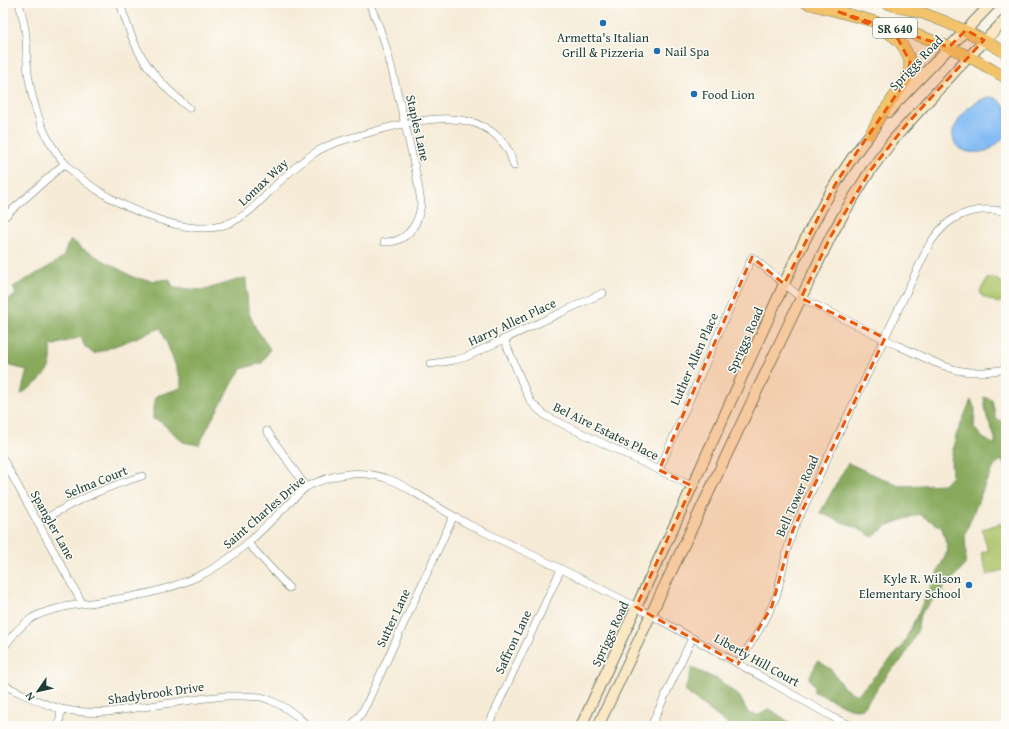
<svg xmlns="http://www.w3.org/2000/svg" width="1009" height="729" viewBox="0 0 1009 729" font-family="'Gentium Book Plus',serif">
  <rect width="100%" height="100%" fill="#fdfcf7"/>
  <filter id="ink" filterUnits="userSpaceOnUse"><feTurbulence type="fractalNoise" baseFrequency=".025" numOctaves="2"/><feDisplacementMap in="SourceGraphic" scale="8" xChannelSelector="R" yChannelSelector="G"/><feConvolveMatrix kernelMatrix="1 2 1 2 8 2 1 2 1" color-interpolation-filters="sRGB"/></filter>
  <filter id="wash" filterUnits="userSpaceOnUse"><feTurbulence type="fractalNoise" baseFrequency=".012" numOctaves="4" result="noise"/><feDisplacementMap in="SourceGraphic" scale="16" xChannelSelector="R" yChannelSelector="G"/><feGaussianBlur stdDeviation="0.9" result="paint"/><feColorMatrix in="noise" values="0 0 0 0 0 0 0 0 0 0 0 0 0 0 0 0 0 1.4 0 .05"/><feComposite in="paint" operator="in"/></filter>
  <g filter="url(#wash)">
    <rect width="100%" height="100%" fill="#f6ebd7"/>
    <g fill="#acc469" stroke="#66804e">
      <path d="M993,277L1006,285C1006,293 1006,299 998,303L982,296L980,291L987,279Z"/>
      <polygon points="1006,522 1006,569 987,575 981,553 988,551 982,529"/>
    </g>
    <g fill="#89aa5d" stroke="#547448">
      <path d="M71,240L77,244L83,249L135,278L154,281L169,279L174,288L204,290L240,279L246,278L248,311L255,327L270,349L262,363L241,369L212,419L199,445L183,442L161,422L153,419V408L156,396L181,388V380L161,328L94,354L85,347L81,337L51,346C51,353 52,361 49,368C44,379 30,388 21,394L27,370L3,364V302L16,295L13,287L50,266L63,257L67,246Z"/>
      <polygon points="984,397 992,400 996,419 1006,422 1006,467 1001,460 995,465 986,482 965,534 966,553 965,564 959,573 951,580 923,611 919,619 918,629 906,653 901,661 891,670 863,708 856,709 847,707 813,691 815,687 809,678 818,661 831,669 844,688 857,695 902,647 948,550 942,528 919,514 886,526 873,537 857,528 820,513 848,463 899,486 945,484 952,476 951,460 955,438 971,400 975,409 974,428 983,438 995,445 995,438 986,414"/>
      <polygon points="692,668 719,680 739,696 749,714 759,715 770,709 795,726 730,726 685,691"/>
    </g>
    <path fill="#83bcf4" stroke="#517c94" d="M988,97L996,98L1006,107V134C1001,140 995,147 988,150C975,155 955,153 953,136C952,132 954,128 956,125C964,110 972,103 988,97Z"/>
  </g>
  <g filter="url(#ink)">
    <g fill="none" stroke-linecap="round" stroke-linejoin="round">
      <defs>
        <g id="street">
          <path d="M19,3C22,14 25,25 26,37C27,51 26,65 29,79C32,98 37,117 46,135C52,147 60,159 70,169C101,199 178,237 221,226C246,219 259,202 276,185C287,174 300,163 313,154C330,142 355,137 375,131C418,119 481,104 508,150C511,155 512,161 514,166"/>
          <path d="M120,3C125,19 130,35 138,50C150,73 168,91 189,108"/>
          <path d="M369,3C386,37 393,75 402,112C409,142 417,172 421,203C420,217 413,233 400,239C395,242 389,242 384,242"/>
          <polyline points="3,218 65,163"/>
          <polyline points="504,339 526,392 531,402 538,409 546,416 692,486"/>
          <polyline points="430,364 455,360 466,357 603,293"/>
          <polyline points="267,431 306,487"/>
          <polyline points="3,459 82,603"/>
          <polyline points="659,470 752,257 801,298 899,346 936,363 956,370 970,372 985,372 1000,370 1006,369"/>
          <path d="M38,523C72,502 105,487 142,476"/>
          <polyline points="248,543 289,588"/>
          <path d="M3,649C11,636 20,626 32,618C42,612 53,610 64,607C85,603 108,601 130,597C153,593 177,586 199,576C242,556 272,518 306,487C333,474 357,469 385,478C400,482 412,491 425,499C441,509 456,518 472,526C532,555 593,583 651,615C713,649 774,684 836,719L843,722L852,725"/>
          <path d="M738,664L764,622L772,606L777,594L786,554L793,530L929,245C934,237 941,228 949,222C965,210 987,207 1006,212"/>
          <path d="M3,685C22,693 41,704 61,709C76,712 92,713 108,712L206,698L227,696H244L261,697L270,700L284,707L297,716L308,726"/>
          <polyline points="59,726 61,709"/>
          <polyline points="351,726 361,714 367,703 453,517"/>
          <polyline points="488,726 561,569"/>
          <polyline points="651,726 692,638"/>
        </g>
        <g id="secondary">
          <polyline points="889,112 898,101 992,3"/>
          <path d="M581,726L681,511L794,262C817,215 841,168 875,128"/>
          <polyline points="598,726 801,298 831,236 844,213 870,171 893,140 959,67 1006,19"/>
        </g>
        <g id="primary">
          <path d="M806,3C854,16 903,28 949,47C969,56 988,67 1006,78"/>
          <path d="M886,3C899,7 912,10 925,14C953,24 980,37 1006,53"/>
          <path d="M870,134C876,123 883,112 891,101C896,93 904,86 907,78C917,55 898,36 879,28"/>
        </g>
      </defs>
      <use href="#street" stroke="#6a7a6d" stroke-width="8"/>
      <use href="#secondary" stroke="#6a7a6d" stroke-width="12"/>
      <use href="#primary" stroke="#6a7a6d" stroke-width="12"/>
      <use href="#street" stroke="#fff" stroke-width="7"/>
      <use href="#secondary" stroke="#fae7c3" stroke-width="10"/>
      <use href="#primary" stroke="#f2c36a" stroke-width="11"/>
    </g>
  </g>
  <path fill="#e8590c" fill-opacity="0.2" stroke="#e8590c" stroke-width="3" stroke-dasharray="8 5" stroke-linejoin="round" d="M839,12L949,47L966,30L984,40L906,125L870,171L831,236L801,298L885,338L793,530L772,606L738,664L636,607L692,486L659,470L752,257L784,284L837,181L907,79L910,62L898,39L886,31Z"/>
  <g fill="#1f6fb2" stroke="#fdfcf7" stroke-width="1.5">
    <circle cx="603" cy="23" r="4"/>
    <circle cx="657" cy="51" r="4"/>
    <circle cx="694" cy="94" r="4"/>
    <circle cx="969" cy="585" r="4"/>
  </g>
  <g text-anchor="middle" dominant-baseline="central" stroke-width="3" stroke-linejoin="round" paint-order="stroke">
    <rect fill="#fdfcf7" stroke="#62766e" stroke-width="1" x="873" y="18" width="44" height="20" rx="3"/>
    <g font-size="12" font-weight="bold" fill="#1f3d34">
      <text x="895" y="28">SR 640</text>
    </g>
    <g font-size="13" fill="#1f3d34" stroke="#fdfcf7" text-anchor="start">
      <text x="603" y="37" text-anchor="middle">Armetta's Italian<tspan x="603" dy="15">Grill &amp; Pizzeria</tspan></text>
      <text x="665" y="51">Nail Spa</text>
      <text x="702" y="94">Food Lion</text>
      <text x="961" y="578" text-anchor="end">Kyle R. Wilson<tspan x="961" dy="15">Elementary School</tspan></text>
    </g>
    <g font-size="13" fill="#1f3d34" stroke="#fdfcf7">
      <text transform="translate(916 63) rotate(-46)">Spriggs Road</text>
      <text transform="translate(418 128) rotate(77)">Staples Lane</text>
      <text transform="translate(263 182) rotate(-43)">Lomax Way</text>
      <text transform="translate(512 322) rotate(-25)">Harry Allen Place</text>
      <text transform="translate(745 340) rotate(-66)">Spriggs Road</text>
      <text transform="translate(694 359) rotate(-66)">Luther Allen Place</text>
      <text transform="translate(606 431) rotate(26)">Bel Aire Estates Place</text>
      <text transform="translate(96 482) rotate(-22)">Selma Court</text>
      <text transform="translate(797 496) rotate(-66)">Bell Tower Road</text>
      <text transform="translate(264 512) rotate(-41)">Saint Charles Drive</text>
      <text transform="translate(53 525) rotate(61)">Spangler Lane</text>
      <text transform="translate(393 618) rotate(-65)">Sutter Lane</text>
      <text transform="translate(610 634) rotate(-65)">Spriggs Road</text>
      <text transform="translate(513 642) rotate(-65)">Saffron Lane</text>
      <text transform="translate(757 660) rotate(29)">Liberty Hill Court</text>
      <text transform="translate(156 693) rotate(-8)">Shadybrook Drive</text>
    </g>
  </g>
  <rect width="1009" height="729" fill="none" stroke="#fdfcf7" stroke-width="16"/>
  <g transform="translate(38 691) rotate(236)" stroke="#fdfcf7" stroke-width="3" paint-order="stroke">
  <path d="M0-3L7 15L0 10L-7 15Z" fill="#1f3d34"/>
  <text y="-6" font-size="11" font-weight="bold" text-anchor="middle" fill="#1f3d34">N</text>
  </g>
</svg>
